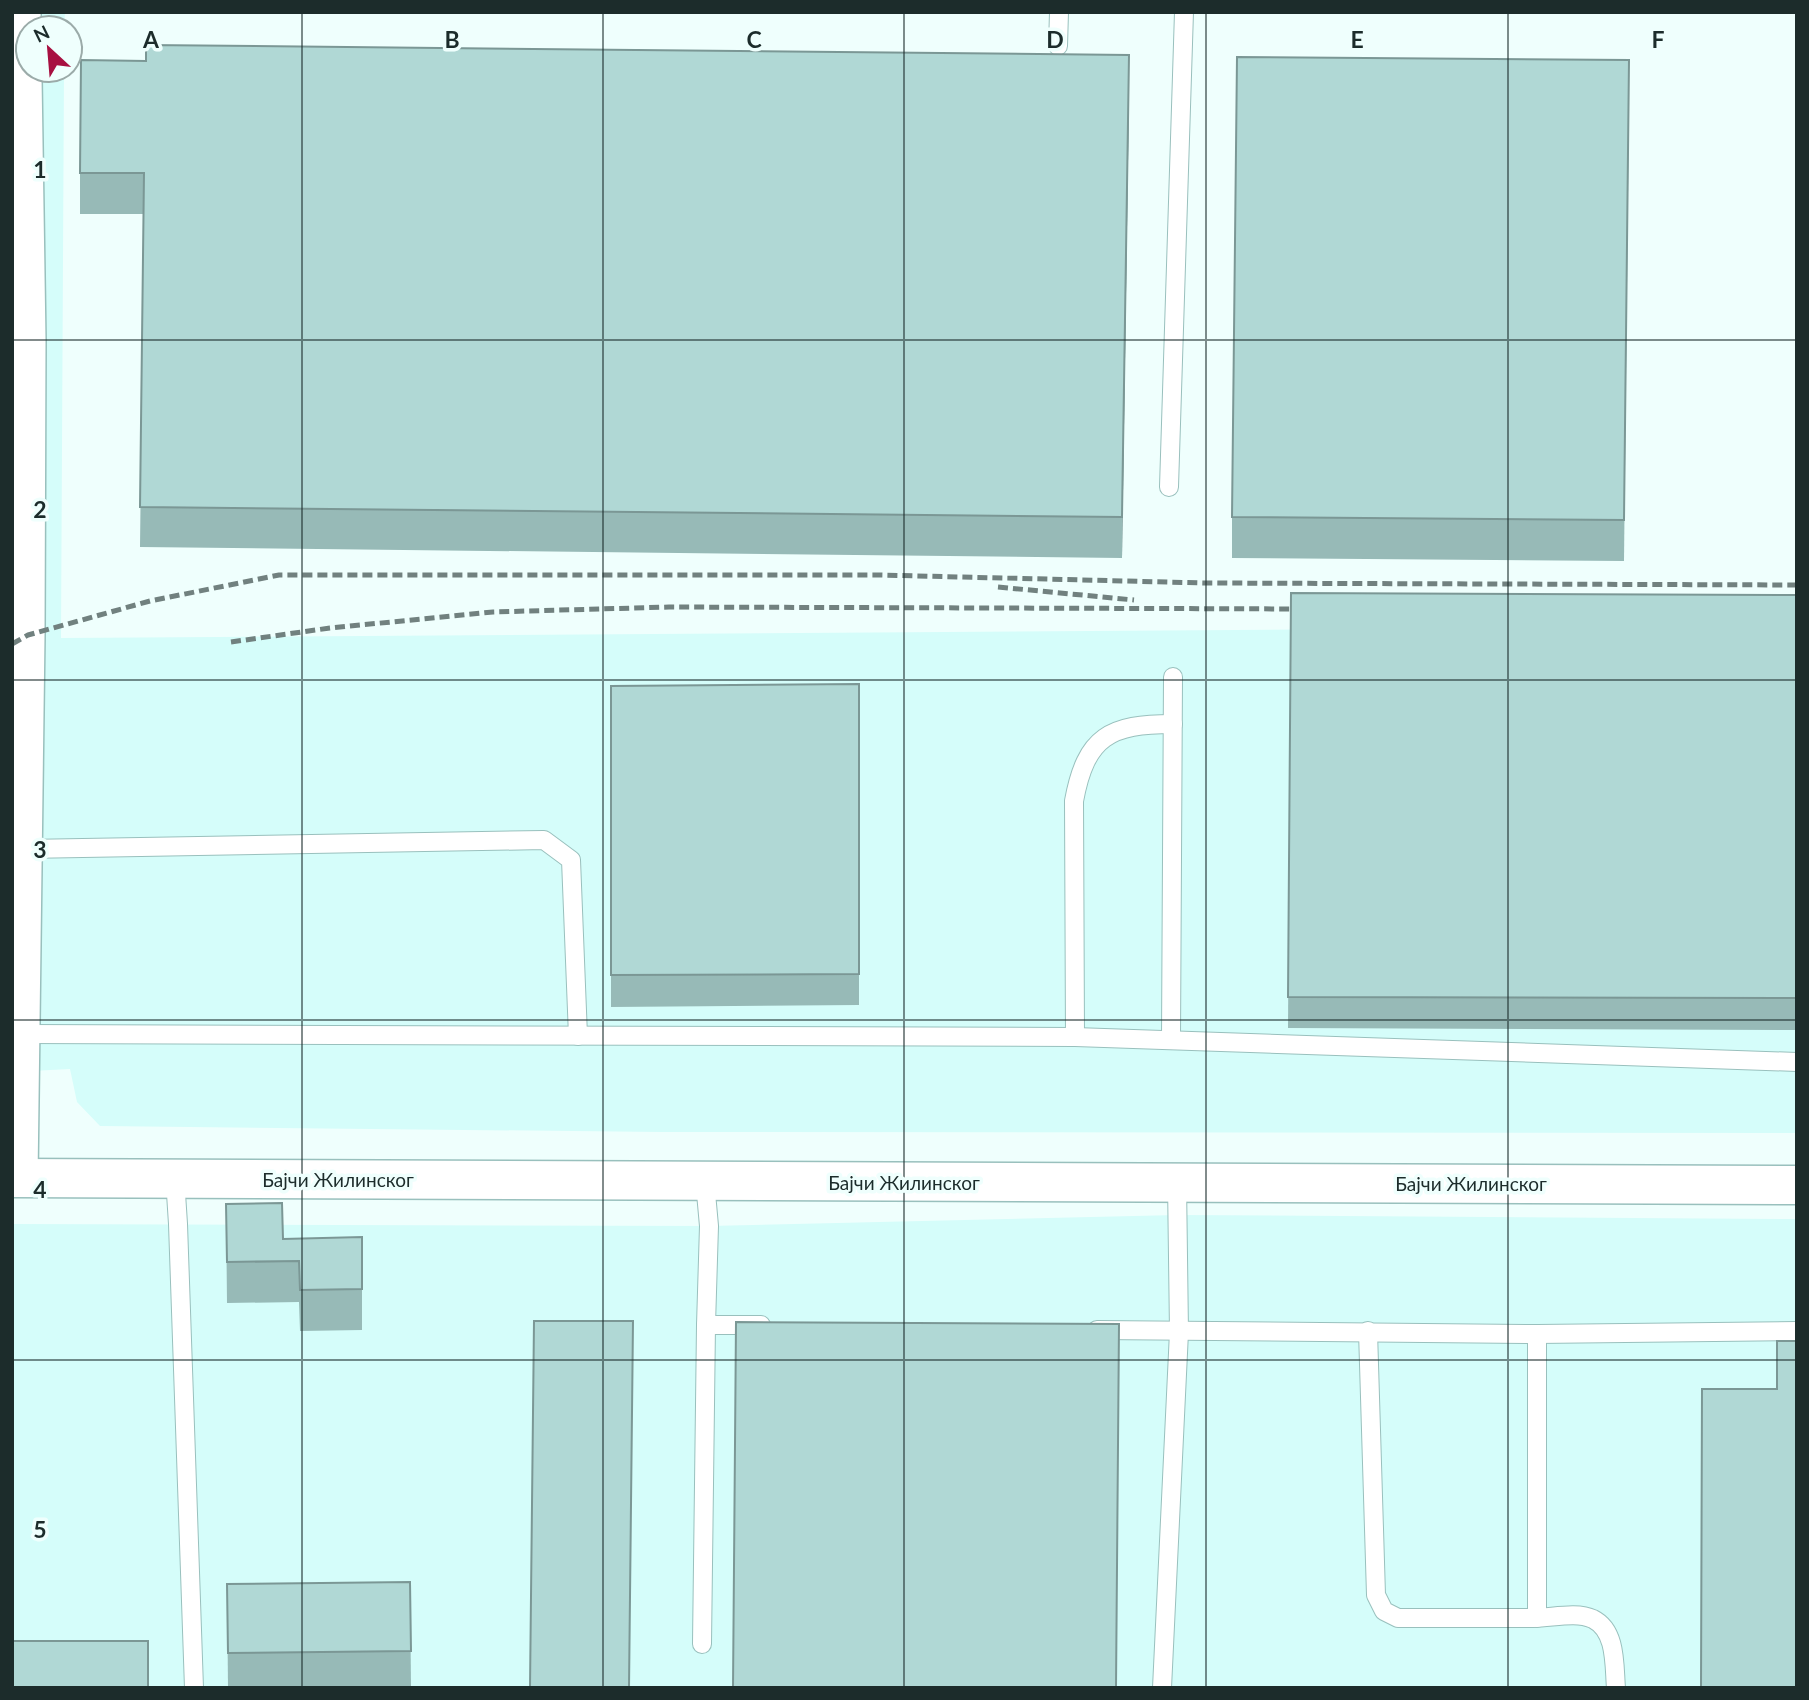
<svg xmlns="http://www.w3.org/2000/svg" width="1809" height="1700" viewBox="0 0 1809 1700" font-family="Lato,sans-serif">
  <rect width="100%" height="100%" fill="#effffd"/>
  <g fill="#d5fdfa">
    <polygon points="12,12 65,12 64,28 28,28 28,70 64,70 61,638 1797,626 1797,1133 661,1132 100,1126 77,1102 70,1069 12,1072"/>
    <polygon points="1177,1215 1797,1219 1797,1688 12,1688 12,1224 709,1226"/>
  </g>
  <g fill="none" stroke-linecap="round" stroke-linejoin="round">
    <defs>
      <g id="service">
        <polyline points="1058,46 1059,12"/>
        <polyline points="1169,487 1184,12"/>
        <polyline points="25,849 544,840 571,860 578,1036"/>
        <polyline points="23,1034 1075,1037 1797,1062"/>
        <path d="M1075,1037L1074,801C1086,736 1110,724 1173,724"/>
        <polyline points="1171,1039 1173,677"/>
        <polyline points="175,1178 178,1224 194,1688"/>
        <polyline points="705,1182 709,1226 706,1325"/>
        <polyline points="1097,1330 1537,1334 1537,1618"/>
        <path d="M1368,1331L1376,1595L1384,1611L1398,1618C1443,1618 1489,1618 1534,1618C1552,1618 1576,1611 1593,1619C1617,1631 1614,1666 1616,1688"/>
        <polyline points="1537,1334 1797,1331"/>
        <polyline points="702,1644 706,1325 761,1325"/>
        <polyline points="1162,1688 1179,1332 1177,1182"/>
      </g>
      <polyline id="minor" points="21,1178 28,635 29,340 24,12"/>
      <polyline id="tertiary" points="12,1178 1797,1185"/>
    </defs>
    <use href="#service" stroke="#99c0bd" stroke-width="20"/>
    <use href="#minor" stroke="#99c0bd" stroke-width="36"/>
    <use href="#tertiary" stroke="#99c0bd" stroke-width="41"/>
    <use href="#service" stroke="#fff" stroke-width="18"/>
    <use href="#minor" stroke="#fff" stroke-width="33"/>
    <use href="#tertiary" stroke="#fff" stroke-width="38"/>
    <g stroke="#71817f" stroke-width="5" stroke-dasharray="10 5" stroke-linecap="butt">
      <polyline points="998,587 1134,600"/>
      <polyline points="231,642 330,628 493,612 669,607 1310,609"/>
      <polyline points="12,644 28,635 150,601 279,575 880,575 1206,583 1797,585"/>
    </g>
  </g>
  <g fill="#97bab7">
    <polygon points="1129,96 1122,558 140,547 144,214 80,214 80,173"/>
    <polygon points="1629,101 1624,561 1232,558 1232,517"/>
    <polygon points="1291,593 1797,595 1797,1030 1288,1028"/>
    <polygon points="859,684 859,1005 611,1007 611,686"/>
    <polygon points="226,1204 283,1239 362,1237 362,1330 300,1331 299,1302 227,1303"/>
    <polygon points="410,1582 411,1688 228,1688 227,1584"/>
  </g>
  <polygon fill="#7b9795" points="1129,55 1129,96 1122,558 1122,517"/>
  <g fill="#b0d8d5" stroke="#7b9795" stroke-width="2">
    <polygon points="146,45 1129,55 1122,517 140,507 144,173 80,173 81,60 146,61"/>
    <polygon points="1237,57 1629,60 1624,520 1232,517"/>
    <polygon points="1291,593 1797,595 1797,998 1288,997"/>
    <polygon points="859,684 859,974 611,975 611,686"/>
    <polygon points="282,1203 283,1239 362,1237 362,1289 300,1290 299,1261 227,1262 226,1204"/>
    <polygon points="534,1321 633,1321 629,1688 530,1688"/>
    <polygon points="736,1322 1119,1324 1116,1688 733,1688"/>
    <polygon points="1777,1341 1797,1341 1797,1688 1701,1688 1702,1389 1777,1389"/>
    <polygon points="410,1582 411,1651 228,1653 227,1584"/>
    <rect x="12" y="1641" width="136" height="47"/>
  </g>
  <path fill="none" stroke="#1c2c2b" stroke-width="2" stroke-opacity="0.55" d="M302,12V1688M603,12V1688M904,12V1688M1206,12V1688M1508,12V1688M12,340H1797M12,680H1797M12,1020H1797M12,1360H1797"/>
  <g text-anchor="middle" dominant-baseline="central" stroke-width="7" stroke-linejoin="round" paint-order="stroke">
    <g font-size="19" fill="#1c2c2b" stroke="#effffd">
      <text x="338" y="1179">Бајчи Жилинског</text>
      <text x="904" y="1182">Бајчи Жилинског</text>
      <text x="1471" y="1183">Бајчи Жилинског</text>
    </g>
  </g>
  <g font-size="23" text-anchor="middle" font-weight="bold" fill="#1c2c2b" stroke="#effffd" stroke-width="7" stroke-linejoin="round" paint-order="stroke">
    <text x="151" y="48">A</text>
    <text x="452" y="48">B</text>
    <text x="754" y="48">C</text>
    <text x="1055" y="48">D</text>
    <text x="1357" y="48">E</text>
    <text x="1658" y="48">F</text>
    <text x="40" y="178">1</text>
    <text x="40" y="518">2</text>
    <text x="40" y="858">3</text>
    <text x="40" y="1198">4</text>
    <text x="40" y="1538">5</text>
  </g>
  <rect width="1809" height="1700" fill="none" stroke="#1c2c2b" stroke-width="28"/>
  <g transform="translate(49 49) rotate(334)"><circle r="33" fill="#effffd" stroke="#9baba9" stroke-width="2"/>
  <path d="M0-5L12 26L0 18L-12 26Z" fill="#a71041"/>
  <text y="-10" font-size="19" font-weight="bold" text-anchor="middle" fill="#1c2c2b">N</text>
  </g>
</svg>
